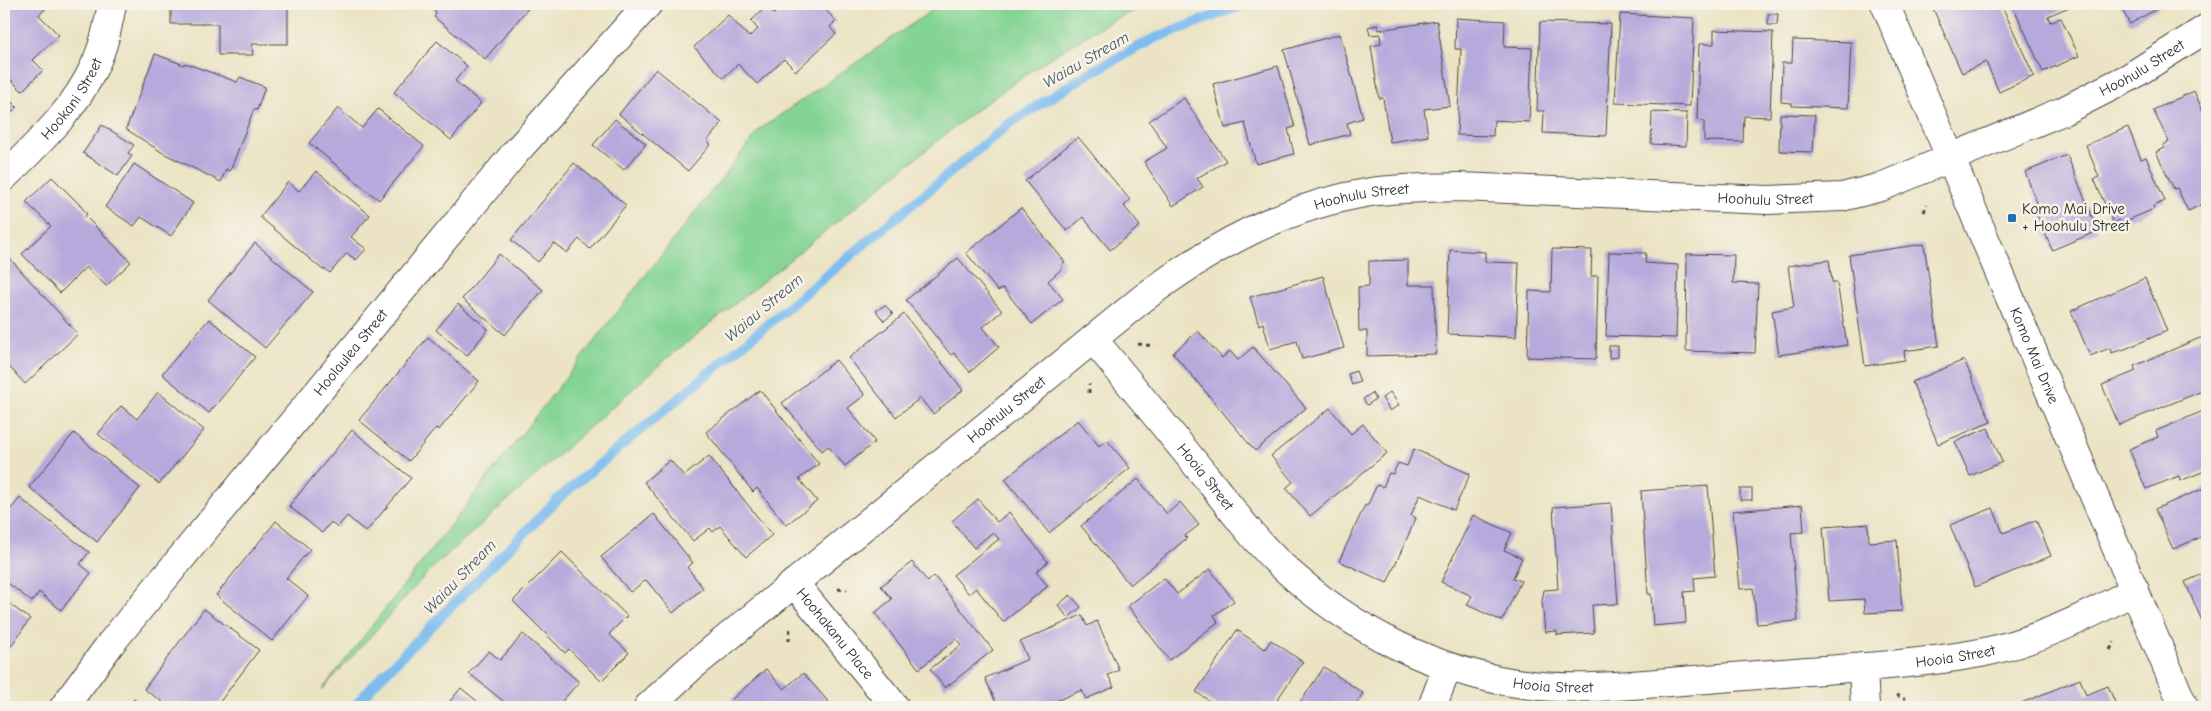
<svg xmlns="http://www.w3.org/2000/svg" width="2211" height="711" viewBox="0 0 2211 711" font-family="'Comic Neue',sans-serif">
  <rect width="100%" height="100%" fill="#f7f3e8"/>
  <filter id="ink" filterUnits="userSpaceOnUse"><feTurbulence type="fractalNoise" baseFrequency=".02" numOctaves="2"/><feDisplacementMap in="SourceGraphic" scale="10" xChannelSelector="R" yChannelSelector="G"/><feConvolveMatrix kernelMatrix="1 2 1 2 8 2 1 2 1" color-interpolation-filters="sRGB"/></filter>
  <filter id="wash" filterUnits="userSpaceOnUse"><feTurbulence type="fractalNoise" baseFrequency=".0096" numOctaves="4" result="noise"/><feDisplacementMap in="SourceGraphic" scale="20" xChannelSelector="R" yChannelSelector="G"/><feGaussianBlur stdDeviation="1.12" result="paint"/><feColorMatrix in="noise" values="0 0 0 0 0 0 0 0 0 0 0 0 0 0 0 0 0 1.4 0 .05"/><feComposite in="paint" operator="in"/></filter>
  <g filter="url(#wash)">
    <rect width="100%" height="100%" fill="#ebe3c3"/>
    <polygon fill="#84d494" stroke="#588060" points="941,4 1150,4 1111,21 1051,57 976,110 664,361 430,570 321,691 760,129"/>
    <g fill="none" stroke-linecap="round" stroke-linejoin="round">
      <polyline stroke="#7bbcf0" stroke-width="10" points="354,707 376,682 561,496 1010,123 1090,73 1155,38 1246,4"/>
    </g>
    <g id="blocks">
      <g fill="#b6a9dc">
        <polygon points="4,4 46,4 48,6 39,15 59,35 33,60 43,70 22,91 4,73"/>
        <polygon points="171,4 288,4 288,44 252,44 253,55 218,55 218,24 171,24"/>
        <polygon points="432,4 528,4 530,6 485,59 434,17 436,14"/>
        <polygon points="773,4 820,4 836,21 830,27 836,34 796,71 784,59 757,84 738,64 723,78 694,47 728,15 749,37 758,29 751,21 767,6 774,14 778,9"/>
        <polygon points="1931,4 2001,4 2034,76 1999,92 1986,62 1962,73"/>
        <polygon points="2012,4 2076,4 2048,16 2050,22 2061,18 2079,56 2043,72"/>
        <polygon points="2119,4 2165,4 2130,24"/>
        <polygon points="1620,14 1694,18 1690,106 1615,103"/>
        <polygon points="1768,14 1778,14 1777,25 1768,25"/>
        <polygon points="1456,18 1505,21 1504,47 1532,48 1529,122 1494,120 1493,136 1457,135 1461,49 1455,49"/>
        <polygon points="1437,21 1450,106 1424,109 1428,136 1390,142 1383,98 1379,98 1371,46 1381,44 1380,34 1370,35 1368,27 1378,25 1379,30"/>
        <polygon points="1540,22 1611,24 1606,136 1543,133 1544,111 1537,111"/>
        <polygon points="1714,30 1773,32 1770,117 1744,116 1743,142 1704,141 1704,121 1697,120 1699,44 1714,44"/>
        <polygon points="1340,34 1363,118 1347,123 1350,134 1310,145 1284,50"/>
        <polygon points="1793,40 1851,42 1848,108 1792,106 1792,103 1781,102 1782,63 1792,63"/>
        <polygon points="437,41 467,66 455,81 481,103 451,140 394,92"/>
        <polygon points="155,54 184,65 185,63 237,82 240,77 265,87 257,110 254,109 230,171 226,169 221,182 163,153 126,129"/>
        <polygon points="1278,66 1295,127 1288,129 1294,154 1256,164 1245,123 1225,128 1213,84"/>
        <polygon points="656,69 722,123 707,141 711,144 688,171 619,114"/>
        <polygon points="2194,91 2207,120 2207,202 2188,211 2177,188 2174,189 2156,152 2165,148 2163,145 2169,142 2153,110"/>
        <polygon points="4,95 17,107 4,121"/>
        <polygon points="1184,98 1226,161 1197,178 1203,187 1173,206 1144,162 1167,148 1149,121"/>
        <polygon points="338,108 362,128 378,109 424,146 379,200 309,143"/>
        <polygon points="1652,112 1687,113 1686,146 1651,144"/>
        <polygon points="1780,114 1815,115 1813,152 1779,151"/>
        <polygon points="615,119 646,144 624,170 593,145"/>
        <polygon points="102,125 134,145 128,153 132,156 118,176 83,153"/>
        <polygon points="2128,127 2141,159 2146,157 2165,201 2153,206 2154,209 2121,223 2120,220 2113,223 2094,179 2099,177 2086,145"/>
        <polygon points="1078,137 1130,200 1124,206 1140,226 1110,250 1083,217 1067,231 1025,181"/>
        <polygon points="2067,155 2098,231 2052,250 2034,207 2038,205 2025,172"/>
        <polygon points="574,163 626,205 590,249 579,239 567,253 554,243 538,262 511,240"/>
        <polygon points="134,164 193,203 171,236 141,217 134,226 105,207"/>
        <polygon points="316,171 370,215 351,237 366,249 356,260 347,253 330,273 325,269 323,270 260,217 288,182 299,191"/>
        <polygon points="52,177 79,204 87,214 85,216 131,262 106,286 86,267 60,293 22,254 51,226 26,202"/>
        <polygon points="1021,208 1065,262 1061,265 1063,268 1048,281 1063,299 1032,324 1003,288 998,291 966,253"/>
        <polygon points="255,243 313,292 265,348 208,300"/>
        <polygon points="1924,244 1939,346 1904,351 1905,360 1865,366 1849,255"/>
        <polygon points="1552,249 1592,250 1591,276 1598,276 1596,359 1527,357 1529,291 1551,292"/>
        <polygon points="1450,250 1485,252 1485,262 1519,263 1516,337 1447,334"/>
        <polygon points="4,252 78,334 25,384 4,361"/>
        <polygon points="1609,252 1646,253 1645,263 1678,265 1676,338 1606,336"/>
        <polygon points="499,254 543,290 505,335 462,299"/>
        <polygon points="1687,254 1734,255 1733,283 1758,284 1755,353 1686,351"/>
        <polygon points="958,258 1002,311 983,327 999,347 970,372 954,353 951,355 906,300"/>
        <polygon points="1408,260 1408,285 1434,285 1436,354 1367,356 1367,331 1359,331 1358,287 1369,286 1369,261"/>
        <polygon points="1829,260 1832,282 1837,282 1847,345 1779,355 1772,311 1794,307 1788,266"/>
        <polygon points="1323,276 1344,348 1302,359 1297,341 1270,349 1263,323 1259,325 1250,297"/>
        <polygon points="2145,278 2167,331 2125,349 2111,353 2110,348 2090,356 2071,311"/>
        <polygon points="458,304 488,329 467,356 436,330"/>
        <polygon points="885,305 893,314 884,321 876,311"/>
        <polygon points="904,314 963,390 933,414 920,398 896,417 849,358"/>
        <polygon points="209,319 255,357 209,413 162,374"/>
        <polygon points="1198,331 1222,358 1230,351 1238,360 1253,347 1306,408 1255,451 1173,353"/>
        <polygon points="2207,335 2207,389 2119,425 2102,385 2136,371 2134,366"/>
        <polygon points="428,337 479,381 439,430 436,428 409,461 359,420"/>
        <polygon points="1609,346 1618,346 1618,357 1609,358"/>
        <polygon points="836,360 865,395 848,408 875,442 845,466 828,446 822,451 782,403"/>
        <polygon points="1964,360 1991,422 1938,444 1912,382"/>
        <polygon points="1356,371 1360,382 1352,385 1348,374"/>
        <polygon points="760,390 819,464 799,479 817,501 786,525 757,488 753,492 706,432"/>
        <polygon points="158,392 204,430 159,484 98,434 121,406 137,419"/>
        <polygon points="1390,392 1399,405 1390,411 1382,398"/>
        <polygon points="1372,393 1376,399 1367,405 1363,399"/>
        <polygon points="1330,408 1351,434 1363,424 1387,453 1310,516 1286,488 1293,482 1271,456"/>
        <polygon points="2203,411 2204,415 2207,414 2207,470 2180,481 2179,476 2146,489 2129,449 2158,437 2156,431"/>
        <polygon points="1078,420 1099,446 1107,440 1130,468 1049,533 1005,479"/>
        <polygon points="1988,428 2002,462 1970,476 1955,442"/>
        <polygon points="352,430 411,478 366,532 347,516 337,528 331,522 322,533 289,506"/>
        <polygon points="74,433 140,488 97,542 29,487"/>
        <polygon points="1414,449 1470,474 1454,510 1420,495 1411,515 1416,518 1387,583 1339,561 1365,505 1367,506 1377,485 1383,487 1389,473 1393,474 1398,463 1407,466"/>
        <polygon points="709,456 772,535 746,557 720,526 713,532 710,528 693,541 644,482 670,460 684,476"/>
        <polygon points="1138,479 1167,514 1180,502 1199,525 1185,536 1187,538 1130,585 1081,526"/>
        <polygon points="1708,486 1715,576 1694,578 1695,591 1684,592 1686,623 1653,626 1651,594 1648,594 1641,491"/>
        <polygon points="2207,487 2207,539 2206,535 2173,549 2155,509"/>
        <rect x="1740" y="489" width="12" height="11"/>
        <polygon points="20,498 89,552 80,564 91,573 61,610 39,592 32,602 4,580 4,514 9,508 11,509"/>
        <polygon points="978,499 997,522 1009,512 1048,562 1036,572 1048,586 1003,622 976,588 969,594 953,575 999,539 993,532 974,548 952,521"/>
        <polygon points="1611,503 1618,604 1592,605 1594,633 1557,635 1557,631 1545,632 1542,601 1544,590 1558,589 1553,507"/>
        <polygon points="1802,505 1804,532 1791,533 1798,621 1757,624 1753,588 1740,589 1733,511"/>
        <polygon points="1993,508 2003,533 2036,520 2051,556 1975,587 1950,525"/>
        <polygon points="654,514 693,563 687,567 703,588 673,613 646,580 630,592 601,557"/>
        <polygon points="1473,515 1512,533 1504,550 1522,558 1513,578 1521,581 1502,621 1467,605 1472,596 1441,582"/>
        <polygon points="276,521 310,549 286,578 308,596 272,641 216,595"/>
        <polygon points="1868,524 1869,542 1897,540 1902,611 1865,613 1864,599 1829,601 1823,527"/>
        <polygon points="562,552 627,616 609,634 629,653 601,681 569,649 565,653 513,601"/>
        <polygon points="912,562 928,582 934,576 993,650 945,688 930,669 961,645 956,639 919,669 875,613 892,599 881,586"/>
        <polygon points="1210,569 1234,601 1214,615 1218,622 1169,660 1128,606 1164,578 1177,594"/>
        <polygon points="2207,572 2207,621 2203,623 2185,582"/>
        <polygon points="1070,595 1081,607 1068,618 1058,605"/>
        <polygon points="4,600 30,619 4,656"/>
        <polygon points="204,609 259,650 216,707 170,707 144,689"/>
        <polygon points="1082,615 1087,626 1097,621 1119,670 1108,675 1114,687 1086,699 1082,690 1042,707 998,707 985,678 1028,659 1020,642"/>
        <polygon points="1237,630 1265,649 1271,640 1303,662 1272,707 1219,707 1196,692"/>
        <polygon points="523,634 579,682 557,707 510,707 469,673 489,651 500,660"/>
        <polygon points="1324,667 1363,693 1354,707 1297,707"/>
        <polygon points="766,669 784,689 803,673 833,707 737,707 731,700"/>
        <polygon points="2080,679 2086,695 2108,686 2117,707 2021,707 2019,704"/>
        <polygon points="461,688 484,707 445,707"/>
        <polygon points="134,699 145,707 128,707"/>
      </g>
    </g>
  </g>
  <g filter="url(#ink)">
    <use href="#blocks" fill-opacity="0" stroke="#484742" stroke-width="1"/>
    <g fill="none" stroke-linecap="round" stroke-linejoin="round">
      <defs>
        <g id="minor">
          <path id="s1" d="M4,177C37,144 74,111 94,67C104,47 108,25 112,4"/>
          <path id="s2" d="M1093,339C1133,387 1172,435 1211,483C1233,511 1255,541 1281,565C1351,630 1437,674 1531,685C1573,690 1615,686 1657,683C1699,680 1741,676 1783,673C1848,668 1915,665 1980,653C2035,642 2087,617 2135,590"/>
          <path id="s3" d="M794,583L895,707"/>
          <polyline points="1863,667 1865,707"/>
          <path id="s4" d="M648,707L689,669L1142,299C1211,247 1284,206 1371,192C1400,188 1430,188 1459,187L1768,200L1842,197L1881,187L2063,111L2130,77L2207,28"/>
          <polyline points="1432,707 1447,668"/>
        </g>
        <g id="tertiary">
          <path id="s5" d="M1885,4L2184,707"/>
          <path id="s6" d="M64,707L111,643L515,153L648,4"/>
        </g>
      </defs>
      <use href="#minor" stroke="#484742" stroke-width="30"/>
      <use href="#tertiary" stroke="#484742" stroke-width="30"/>
      <g stroke="#484742" stroke-width="3" stroke-dasharray="4 4" stroke-linecap="butt">
        <polyline points="1924,212 1927,204"/>
        <polyline points="1138,344 1154,346"/>
        <polyline points="1089,393 1089,384"/>
        <polyline points="838,589 847,590"/>
        <polyline points="789,641 790,628"/>
        <polyline points="2110,650 2114,642"/>
        <polyline points="1896,695 1905,699"/>
      </g>
      <use href="#minor" stroke="#fff" stroke-width="28"/>
      <use href="#tertiary" stroke="#fff" stroke-width="28"/>
    </g>
  </g>
  <rect fill="#1f6fb2" stroke="#f7f3e8" stroke-width="2" x="2007" y="213" width="10" height="10" rx="2.5"/>
  <g text-anchor="middle" dominant-baseline="central" stroke-width="5" stroke-linejoin="round" paint-order="stroke">
    <g font-size="15" fill="#2b2b2b" stroke="#f7f3e8">
      <text stroke="none"><textPath href="#s4" startOffset="1695">Hoohulu Street</textPath></text>
      <text stroke="none"><textPath href="#s1" startOffset="104">Hookani Street</textPath></text>
      <text stroke="none"><textPath href="#s4" startOffset="886">Hoohulu Street</textPath></text>
      <text stroke="none"><textPath href="#s4" startOffset="1291">Hoohulu Street</textPath></text>
      <text stroke="none"><textPath href="#s6" startOffset="456">Hoolaulea Street</textPath></text>
      <text stroke="none"><textPath href="#s5" startOffset="382">Komo Mai Drive</textPath></text>
      <text stroke="none"><textPath href="#s4" startOffset="466">Hoohulu Street</textPath></text>
      <text stroke="none"><textPath href="#s2" startOffset="178">Hooia Street</textPath></text>
      <text stroke="none"><textPath href="#s3" startOffset="65">Hoohakanu Place</textPath></text>
      <text stroke="none"><textPath href="#s2" startOffset="1002">Hooia Street</textPath></text>
      <text stroke="none"><textPath href="#s2" startOffset="598">Hooia Street</textPath></text>
    </g>
    <g font-size="15" fill="#2b2b2b" stroke="#f7f3e8" text-anchor="start">
      <text x="2022" y="209">Komo Mai Drive<tspan x="2022" dy="17">+ Hoohulu Street</tspan></text>
    </g>
    <g font-size="16" font-style="italic" fill="#435666" stroke="#f7f3e8">
      <text transform="translate(1086 60) rotate(-30)">Waiau Stream</text>
      <text transform="translate(764 308) rotate(-40)">Waiau Stream</text>
      <text transform="translate(460 577) rotate(-46)">Waiau Stream</text>
    </g>
  </g>
  <rect width="2211" height="711" fill="none" stroke="#f7f3e8" stroke-width="20"/>
</svg>
